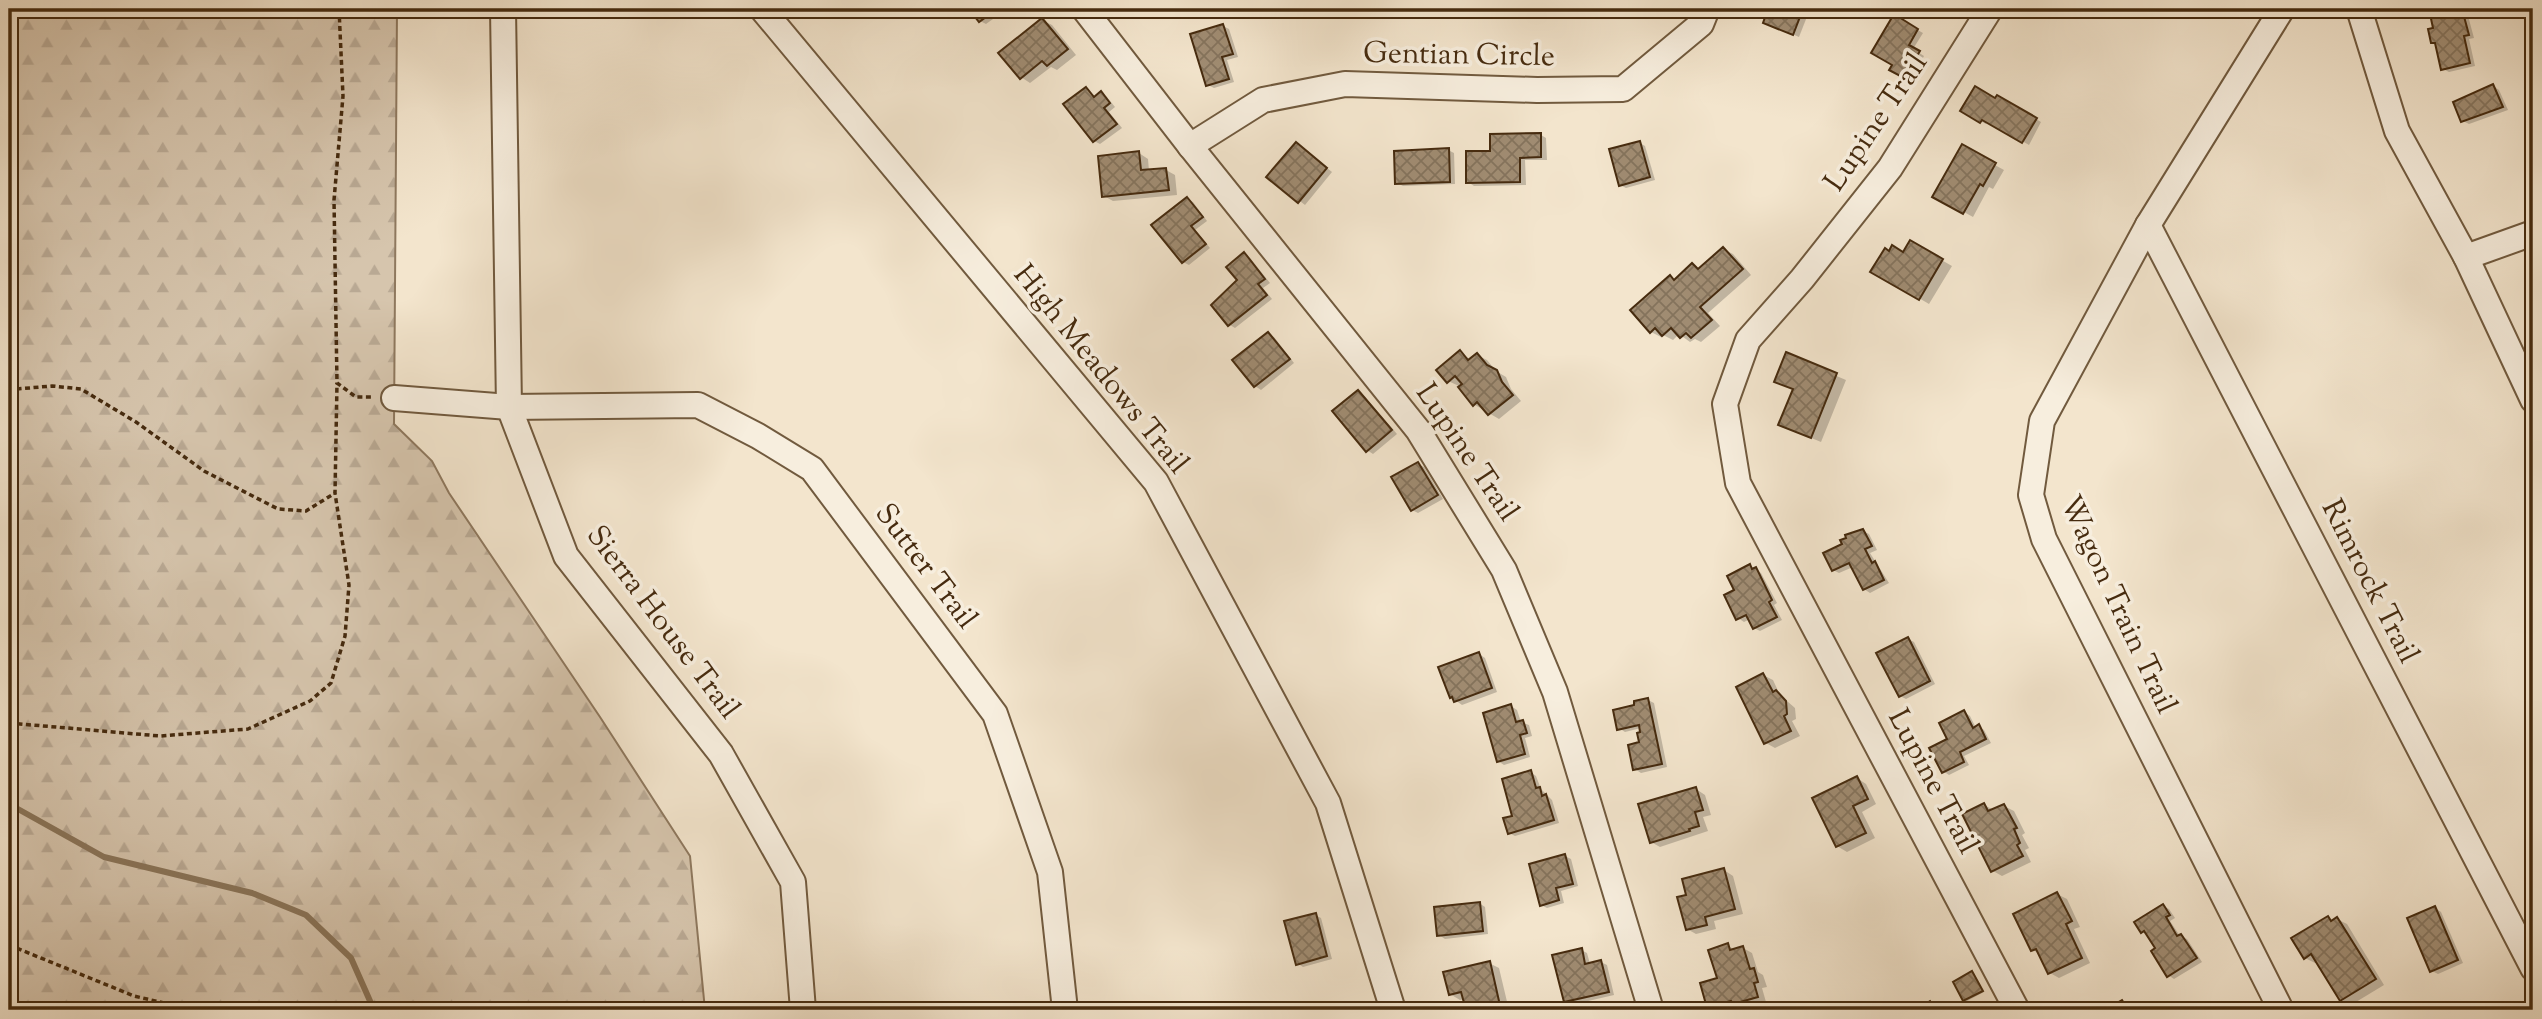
<svg xmlns="http://www.w3.org/2000/svg" width="2542" height="1019" viewBox="0 0 2542 1019" font-family="'Sorts Mill Goudy',serif">
  <defs>
    <pattern id="forest-firs" width="22" height="20" patternUnits="userSpaceOnUse" patternTransform="scale(1.75)"><rect width="22" height="20" fill="#d6c5ad"/><path d="M5 1l3.5 6h-7zM16 11l3.5 6h-7z" fill="#b9a994"/></pattern>
    <pattern id="building-cross-hatch" width="8" height="8" patternUnits="userSpaceOnUse" patternTransform="scale(1.75)"><rect width="8" height="8" fill="#a08c72"/><path d="M0 0l8 8M0 8l8-8" fill="none" stroke="#84735c"/></pattern>
  </defs>
  <rect width="100%" height="100%" fill="#f3e5cd"/>
  <filter id="stains"><feTurbulence type="fractalNoise" baseFrequency=".00286" numOctaves="4"/><feColorMatrix values="0 0 0 0 .2 0 0 0 0 .09 0 0 0 0 .02 0 0 0 .5 -.17"/></filter>
  <radialGradient id="worn" r=".72"><stop offset=".6" stop-color="#630" stop-opacity="0"/><stop offset="1" stop-color="#630" stop-opacity=".3"/></radialGradient>
  <polygon fill="url(#forest-firs)" stroke="#8e785e" stroke-width="2" points="9,9 397,9 394,424 432,461 449,493 600,717 690,856 705,1010 9,1010"/>
  <g fill="#0003">
    <polygon points="971,9 1007,9 986,24 980,21"/>
    <polygon points="1770,9 1810,9 1799,37 1765,22"/>
    <polygon points="2461,9 2467,12 2474,38 2469,39 2475,66 2449,72 2443,69 2438,45 2432,42 2435,29 2432,16"/>
    <polygon points="1894,17 1923,33 1913,49 1924,56 1910,80 1892,69 1894,65"/>
    <polygon points="1042,20 1052,25 1076,55 1057,70 1051,67 1030,83 1021,77"/>
    <polygon points="1223,26 1229,29 1238,57 1227,60 1234,82 1214,88 1208,85"/>
    <polygon points="2493,86 2499,90 2508,110 2469,124 2463,121"/>
    <polygon points="1086,89 1096,97 1101,93 1107,97 1115,107 1109,112 1122,128 1100,144 1094,141 1066,104"/>
    <polygon points="1998,97 2041,122 2029,145 1988,121 1986,124 1962,111 1996,100"/>
    <polygon points="1541,135 1546,138 1547,160 1525,160 1526,185 1474,186 1468,182 1492,153"/>
    <polygon points="1640,143 1645,146 1655,180 1626,188 1620,185"/>
    <polygon points="1962,147 2004,170 1993,189 1989,187 1973,217 1935,196"/>
    <polygon points="1302,148 1332,172 1305,205 1269,177"/>
    <polygon points="1448,150 1454,153 1455,184 1403,186 1397,183"/>
    <polygon points="1139,153 1148,159 1149,171 1166,170 1175,175 1177,195 1113,201 1104,196"/>
    <polygon points="1187,199 1193,202 1207,221 1195,230 1210,248 1189,265 1183,262"/>
    <polygon points="1910,242 1952,266 1929,304 1873,271 1903,254"/>
    <polygon points="1723,249 1733,254 1751,275 1708,313 1720,326 1701,342 1695,339 1690,342 1679,334 1673,340 1663,335 1661,337 1651,332 1632,311 1670,277 1676,281 1693,265 1700,270"/>
    <polygon points="1244,254 1250,258 1270,283 1263,288 1272,299 1235,328 1230,325 1213,305 1240,280"/>
    <polygon points="1268,334 1274,337 1294,363 1261,390 1255,386"/>
    <polygon points="1460,352 1471,360 1477,355 1487,360 1496,371 1506,377 1511,389 1521,401 1499,419 1475,405 1459,386 1448,381"/>
    <polygon points="1787,355 1846,380 1821,442 1790,429 1794,390 1777,382"/>
    <polygon points="1358,392 1364,396 1397,434 1373,454 1367,450"/>
    <polygon points="1418,464 1424,467 1443,499 1418,513 1412,510"/>
    <polygon points="1863,531 1869,534 1877,550 1870,553 1889,583 1870,593 1864,589 1853,567 1839,573 1833,570 1844,545"/>
    <polygon points="1750,566 1761,573 1777,603 1774,605 1782,620 1760,631 1754,628 1750,619 1744,622 1738,618"/>
    <polygon points="1908,639 1914,642 1935,684 1906,699 1900,696"/>
    <polygon points="1479,654 1485,658 1497,692 1462,705 1451,697"/>
    <polygon points="1763,675 1773,680 1780,695 1795,708 1796,719 1792,721 1800,736 1775,748 1766,743"/>
    <polygon points="1648,700 1654,703 1667,767 1641,773 1635,769 1641,744 1641,728 1625,732 1619,728 1636,706"/>
    <polygon points="1511,706 1517,710 1521,722 1529,725 1532,736 1525,738 1530,757 1504,765 1498,761"/>
    <polygon points="1964,712 1970,716 1976,728 1978,726 1984,730 1991,743 1964,756 1969,765 1949,775 1943,771 1950,740"/>
    <polygon points="1530,772 1536,776 1541,789 1552,800 1559,823 1515,836 1509,833"/>
    <polygon points="1857,778 1866,784 1876,804 1862,812 1875,838 1847,852 1837,846"/>
    <polygon points="1696,789 1705,795 1711,815 1703,817 1708,831 1660,847 1651,842"/>
    <polygon points="1984,805 1994,810 2004,806 2014,811 2025,833 2022,835 2029,848 2025,850 2031,862 2002,876 1993,871"/>
    <polygon points="1565,856 1571,859 1578,886 1561,891 1564,903 1547,908 1541,905"/>
    <polygon points="1724,870 1733,876 1743,914 1714,921 1716,929 1696,934 1687,929 1688,896"/>
    <polygon points="2057,894 2067,899 2080,927 2074,929 2090,963 2059,978 2050,973 2041,955 2033,950"/>
    <polygon points="1479,903 1485,907 1488,934 1445,939 1439,935"/>
    <polygon points="2163,906 2169,909 2175,918 2170,921 2180,936 2187,939 2202,962 2174,979 2168,975 2158,949 2148,935 2142,932"/>
    <polygon points="2435,908 2441,912 2463,963 2438,974 2432,971"/>
    <polygon points="1315,915 1321,918 1332,959 1303,967 1297,963"/>
    <polygon points="2328,918 2334,921 2337,919 2347,924 2384,985 2351,1005 2341,1000 2318,961 2315,963 2305,958"/>
    <polygon points="1727,945 1735,950 1743,948 1752,953 1758,972 1763,975 1767,987 1762,988 1766,1002 1743,1009 1739,1006 1715,1010 1709,1007 1719,980"/>
    <polygon points="1581,950 1587,953 1590,964 1601,962 1607,965 1614,995 1571,1005 1565,1001"/>
    <polygon points="1489,963 1499,968 1509,1010 1467,1010 1465,999 1460,1000 1450,994"/>
    <polygon points="1972,973 1984,992 1967,1001 1965,1000"/>
    <polygon points="2122,1002 2133,1010 2109,1010"/>
    <polygon points="2481,1004 2519,1005 2528,1010 2481,1010"/>
  </g>
  <g fill="none" stroke-linecap="round" stroke-linejoin="round">
    <polyline stroke="#8a755a" stroke-width="6" points="9,804 104,857 252,893 306,915 351,958 374,1010"/>
  </g>
  <g fill="url(#building-cross-hatch)" stroke="#462b0f" stroke-width="2">
    <polygon points="969,9 997,9 979,22"/>
    <polygon points="1768,9 1803,9 1793,35 1763,23"/>
    <polygon points="2455,9 2462,9 2469,35 2464,36 2470,63 2441,70 2435,43 2431,43 2428,29 2433,28 2430,14"/>
    <polygon points="1894,14 1918,29 1909,45 1920,51 1904,78 1889,70 1892,65 1871,53"/>
    <polygon points="1042,18 1068,49 1047,66 1042,61 1020,79 998,53"/>
    <polygon points="1223,24 1233,54 1222,57 1229,79 1206,86 1190,34"/>
    <polygon points="2493,84 2503,107 2461,122 2453,102"/>
    <polygon points="1975,86 1995,98 1997,95 2037,118 2022,143 1982,120 1980,123 1960,111"/>
    <polygon points="1086,87 1094,97 1101,91 1110,103 1104,108 1117,124 1093,142 1063,104"/>
    <polygon points="1541,133 1541,157 1520,158 1520,182 1466,183 1466,151 1490,151 1490,134"/>
    <polygon points="1640,141 1650,177 1619,186 1609,149"/>
    <polygon points="1296,142 1327,168 1298,203 1266,177"/>
    <polygon points="1962,144 1996,163 1983,186 1980,184 1963,214 1932,197"/>
    <polygon points="1449,148 1450,182 1395,184 1394,151"/>
    <polygon points="1139,151 1141,170 1166,168 1169,190 1102,197 1098,156"/>
    <polygon points="1187,197 1203,217 1191,226 1206,244 1182,263 1151,225"/>
    <polygon points="1910,240 1943,259 1919,300 1870,272 1885,248 1889,251 1892,245 1903,252"/>
    <polygon points="1723,247 1743,269 1700,307 1712,320 1691,338 1686,333 1680,338 1671,328 1662,336 1655,328 1650,333 1630,310 1670,275 1674,280 1692,263 1698,269"/>
    <polygon points="1244,252 1265,279 1258,284 1267,295 1228,326 1211,305 1237,280 1226,267"/>
    <polygon points="1268,332 1290,359 1254,387 1232,360"/>
    <polygon points="1460,350 1468,360 1477,353 1487,365 1497,370 1502,382 1513,395 1488,415 1477,402 1473,406 1458,387 1462,384 1455,376 1447,383 1436,370"/>
    <polygon points="1786,352 1837,373 1811,438 1778,425 1793,389 1774,382"/>
    <polygon points="1358,390 1392,430 1366,452 1332,411"/>
    <polygon points="1418,462 1438,495 1411,511 1391,477"/>
    <polygon points="1863,529 1872,546 1865,549 1872,563 1875,561 1884,580 1863,590 1849,563 1832,571 1823,553 1842,544 1840,540 1846,538 1845,535"/>
    <polygon points="1750,564 1752,569 1756,567 1772,600 1769,602 1777,617 1753,629 1746,615 1736,620 1724,595 1734,590 1727,576"/>
    <polygon points="1908,637 1930,681 1899,697 1876,653"/>
    <polygon points="1479,652 1492,688 1454,702 1452,697 1450,698 1438,667"/>
    <polygon points="1763,673 1773,692 1776,690 1786,701 1787,714 1784,716 1791,731 1764,744 1736,687"/>
    <polygon points="1648,698 1662,764 1633,770 1628,745 1639,742 1637,733 1640,732 1639,725 1617,730 1613,710 1634,705 1634,701"/>
    <polygon points="1511,704 1516,722 1523,720 1527,733 1520,735 1525,754 1497,762 1483,713"/>
    <polygon points="1964,710 1973,728 1979,724 1986,739 1960,752 1964,762 1942,773 1929,748 1947,739 1939,723"/>
    <polygon points="1531,770 1536,788 1540,787 1542,796 1546,794 1554,820 1508,834 1503,818 1512,816 1502,779"/>
    <polygon points="1857,776 1868,799 1853,806 1866,833 1836,847 1812,798"/>
    <polygon points="1696,787 1703,810 1695,812 1699,826 1689,829 1690,831 1650,843 1638,804"/>
    <polygon points="1984,803 1988,811 2004,804 2017,828 2014,829 2020,843 2017,845 2023,856 1991,872 1962,814"/>
    <polygon points="1565,854 1573,884 1556,888 1559,900 1540,906 1529,864"/>
    <polygon points="1724,868 1735,909 1705,917 1707,925 1686,930 1677,897 1686,895 1682,879"/>
    <polygon points="2057,892 2072,921 2066,924 2082,958 2048,974 2036,949 2031,951 2013,914"/>
    <polygon points="1480,902 1483,931 1437,936 1434,907"/>
    <polygon points="2163,904 2170,915 2166,917 2177,936 2181,934 2197,958 2167,977 2151,951 2155,948 2144,931 2141,933 2134,922"/>
    <polygon points="2435,906 2458,960 2430,972 2407,918"/>
    <polygon points="1316,913 1327,956 1296,965 1284,921"/>
    <polygon points="2328,916 2331,921 2337,917 2376,979 2340,1001 2311,954 2304,959 2291,938"/>
    <polygon points="1728,943 1730,950 1743,946 1750,969 1754,968 1758,982 1754,983 1758,997 1733,1004 1731,1001 1707,1008 1700,983 1717,978 1708,950"/>
    <polygon points="1582,948 1585,964 1601,960 1609,992 1564,1002 1552,955"/>
    <polygon points="1490,961 1501,1010 1466,1010 1461,992 1449,995 1443,972"/>
    <polygon points="1972,971 1983,991 1963,1001 1953,982"/>
    <polygon points="2122,1000 2128,1010 2105,1010"/>
    <polygon points="1930,1001 1936,1010 1916,1010"/>
    <polygon points="2479,1003 2520,1003 2519,1010 2479,1010"/>
  </g>
  <g fill="none" stroke-linecap="round" stroke-linejoin="round">
    <defs>
      <g id="street">
        <polyline points="503,9 509,407 566,556 721,754 793,882 803,1010"/>
        <polyline points="762,9 1156,482 1328,803 1393,1010"/>
        <polyline points="1084,9 1190,146 1418,430 1504,570 1555,692 1651,1010"/>
        <polyline points="1990,9 1890,168 1802,279 1748,340 1725,404 1738,483 2017,1010"/>
        <polyline points="2359,9 2397,131 2466,257 2533,400"/>
        <polyline points="1190,146 1263,100 1345,84 1537,90 1623,89 1701,24 1707,9"/>
        <polyline points="2148,225 2533,968"/>
        <polyline points="2466,257 2533,233"/>
        <polyline points="394,398 509,407 698,405 758,436 812,469 995,714 1050,872 1065,1010"/>
        <polyline points="2281,1010 2044,539 2031,495 2042,421 2148,225 2282,9"/>
      </g>
    </defs>
    <use href="#street" stroke="#715a3e" stroke-width="28"/>
    <g stroke="#462b0f" stroke-width="3.5" stroke-dasharray="5 3.5" stroke-linecap="butt">
      <polyline points="339,9 343,96 334,200 337,383 356,397 372,397"/>
      <polyline points="9,393 17,389 52,386 81,389 136,422 204,471 278,509 306,511 335,493"/>
      <polyline points="9,723 160,736 248,729 310,701 331,683 345,636 349,585 335,493 337,383"/>
      <polyline points="9,945 134,996 194,1010"/>
    </g>
    <use href="#street" stroke="#f7eede" stroke-width="24"/>
  </g>
  <g text-anchor="middle" dominant-baseline="central" stroke-width="7" stroke-linejoin="round" paint-order="stroke">
    <g font-size="30" fill="#462b0f" stroke="#f7eede">
      <text transform="translate(1459 56) rotate(1)">Gentian Circle</text>
      <text transform="translate(1877 123) rotate(-56)">Lupine Trail</text>
      <text transform="translate(1100 370) rotate(51)">High Meadows Trail</text>
      <text transform="translate(1466 453) rotate(56)">Lupine Trail</text>
      <text transform="translate(925 567) rotate(53)">Sutter Trail</text>
      <text transform="translate(2369 582) rotate(63)">Rimrock Trail</text>
      <text transform="translate(2117 605) rotate(65)">Wagon Train Trail</text>
      <text transform="translate(662 623) rotate(53)">Sierra House Trail</text>
      <text transform="translate(1932 782) rotate(62)">Lupine Trail</text>
    </g>
  </g>
  <rect width="2542" height="1019" fill="none" stroke="#f3e5cd" stroke-width="35"/>
  <rect x="10" y="10" width="2521" height="998" fill="none" stroke="#462b0f" stroke-width="3.5"/>
  <rect x="18" y="18" width="2507" height="984" fill="none" stroke="#462b0f" stroke-width="2"/>
  <rect width="100%" height="100%" filter="url(#stains)"/>
  <rect width="100%" height="100%" fill="url(#worn)"/>
</svg>
